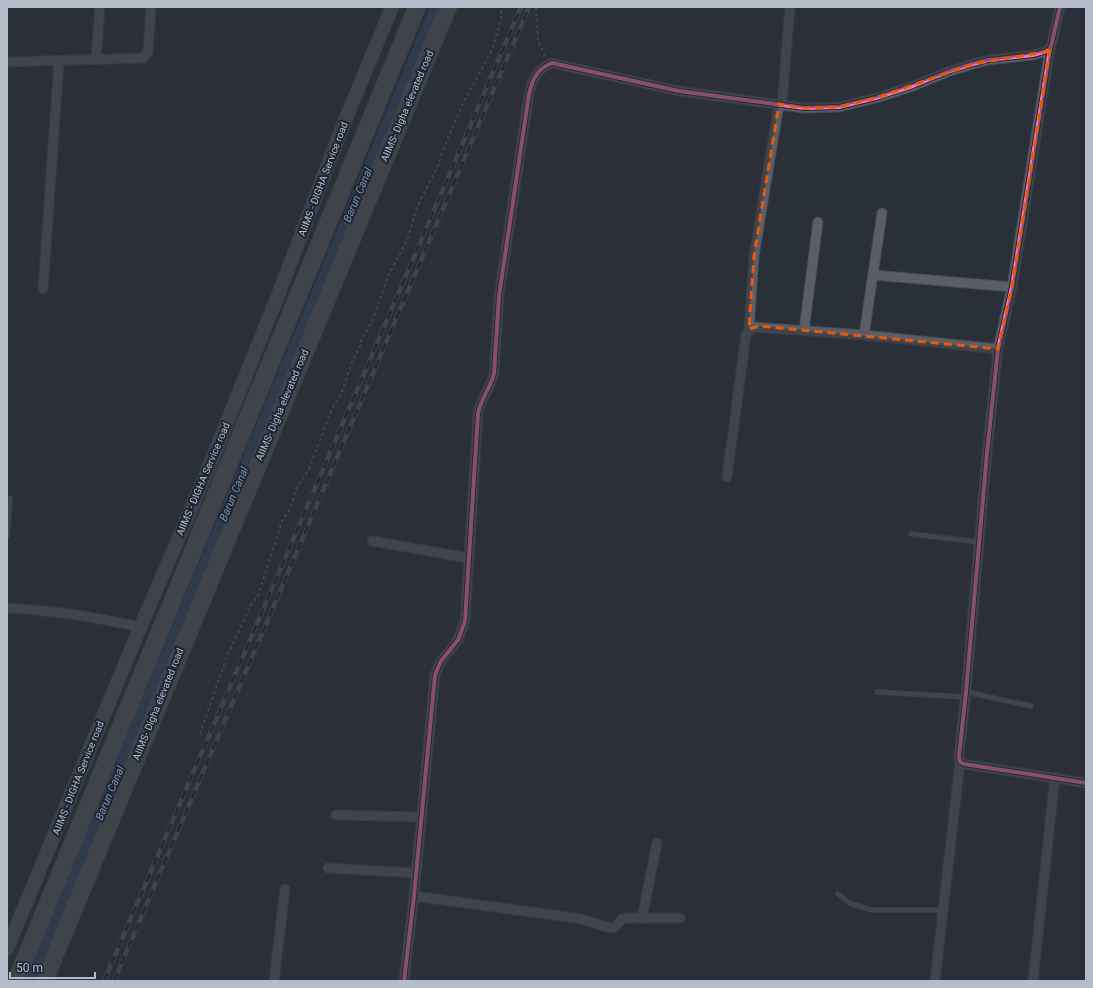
<svg xmlns="http://www.w3.org/2000/svg" width="1093" height="988" viewBox="0 0 1093 988" font-family="Roboto,sans-serif">
  <rect width="100%" height="100%" fill="#2a3038"/>
  <g fill="none" stroke-linecap="round" stroke-linejoin="round">
    <polyline stroke="#384963" stroke-width="12" points="32,981 436,7"/>
    <defs>
      <g id="lane">
        <polyline points="911,534 979,542"/>
        <polyline points="7,536 10,498"/>
        <polyline points="877,692 965,697"/>
        <polyline points="966,692 1031,706"/>
        <polyline points="838,894 849,903 871,910 944,910"/>
      </g>
      <g id="street">
        <polyline points="1050,49 1012,287 998,349 987,453 966,692 959,756 960,762 964,764 1086,783"/>
        <polyline points="96,60 100,7"/>
        <polyline points="7,62 143,58 148,52 151,7"/>
        <polyline points="782,105 790,7"/>
        <polyline points="873,275 1012,287"/>
        <polyline points="43,289 59,61"/>
        <polyline points="749,329 754,256 779,104"/>
        <polyline points="804,330 818,222"/>
        <polyline points="864,335 882,213"/>
        <polyline points="727,477 746,335 752,327 864,335 998,349"/>
        <polyline points="372,541 469,558"/>
        <path d="M7,608C52,610 95,617 140,627"/>
        <polyline points="336,815 421,817"/>
        <polyline points="328,868 416,873"/>
        <polyline points="414,896 582,919 610,928 615,927 622,919 628,918 680,918"/>
        <polyline points="642,918 657,843"/>
        <polyline points="274,981 285,889"/>
        <path d="M404,981L414,896L435,675L441,661L458,640L465,621L478,414C480,399 491,388 494,373L499,296L529,94C533,78 537,69 552,63L679,91L804,108L839,107L876,98L913,86L950,71L973,64L988,60L1033,55L1044,52L1050,49L1052,42L1060,7"/>
        <polyline points="935,981 960,762"/>
        <polyline points="1033,981 1055,777"/>
      </g>
      <polyline id="secondary" points="7,949 137,635 206,474 279,293 340,133 392,7"/>
      <g id="highway">
        <polyline points="16,981 417,7"/>
        <polyline points="44,981 448,7"/>
      </g>
    </defs>
    <use href="#lane" stroke="#484c53" stroke-width="6"/>
    <use href="#street" stroke="#484c53" stroke-width="11"/>
    <use href="#secondary" stroke="#484c53" stroke-width="15"/>
    <use href="#highway" stroke="#474c53" stroke-width="19"/>
    <g stroke="#5d636a" stroke-width="2" stroke-dasharray="3 3" stroke-linecap="butt">
      <polyline points="536,7 538,41 545,56"/>
      <polyline points="200,734 227,656 252,603 258,596 282,521 290,509 297,487 309,469 332,409 341,394 353,359 361,345 361,339 372,322 388,276 408,238 417,207 439,164 441,155 463,103 492,50 501,20 501,7"/>
    </g>
    <use href="#lane" stroke="#5a5e66" stroke-width="4.5"/>
    <use href="#street" stroke="#5a5e66" stroke-width="9"/>
    <use href="#secondary" stroke="#595d64" stroke-width="13"/>
    <use href="#highway" stroke="#5a5d60" stroke-width="17"/>
    <defs>
      <g id="rail">
        <polyline points="104,981 521,7"/>
        <polyline points="114,981 529,7"/>
      </g>
    </defs>
    <use href="#rail" stroke="#595d64" stroke-width="4.5"/>
    <use href="#rail" stroke="#1d2633" stroke-width="3" stroke-dasharray="9" stroke-linecap="butt"/>
    <defs>
      <g id="cycleway">
        <polyline points="1050,49 1012,287 998,349 987,453 966,692 959,756 960,762 964,764 1086,783"/>
        <path d="M404,981L414,896L435,675L441,661L458,640L465,621L478,414C480,399 491,388 494,373L499,296L529,94C533,78 537,69 552,63L679,91L804,108L839,107L876,98L913,86L950,71L973,64L988,60L1033,55L1044,52L1050,49L1052,42L1060,7"/>
      </g>
    </defs>
    <use href="#cycleway" stroke="#1d2633" stroke-width="6"/>
    <use href="#cycleway" stroke="#fb73b8" stroke-width="4"/>
  </g>
  <path d="M0 0H1093V988H0ZM1050,49L1012,287L998,349L761,326L749,329L754,256L779,104L804,108L839,107L876,98L973,64L1044,52Z" fill="#2a3038" fill-opacity=".55" fill-rule="evenodd"/>
  <path fill="none" stroke="#e8590c" stroke-width="3" stroke-dasharray="8 5" stroke-linejoin="round" d="M1050,49L1012,287L998,349L761,326L749,329L754,256L779,104L804,108L839,107L876,98L973,64L1044,52Z"/>
  <g text-anchor="middle" dominant-baseline="central" stroke-width="4" stroke-linejoin="round" paint-order="stroke">
    <g font-size="10" fill="#b4bcc9" stroke="#1d2633">
      <text transform="translate(407 106) rotate(-67)">AIIMS- Digha elevated road</text>
      <text transform="translate(323 179) rotate(-69)">AIIMS - DIGHA Service road</text>
      <text transform="translate(282 405) rotate(-67)">AIIMS- Digha elevated road</text>
      <text transform="translate(203 479) rotate(-67)">AIIMS - DIGHA Service road</text>
      <text transform="translate(158 704) rotate(-68)">AIIMS- Digha elevated road</text>
      <text transform="translate(78 778) rotate(-68)">AIIMS - DIGHA Service road</text>
    </g>
    <g font-size="11" font-style="italic" fill="#7c92b1" stroke="#1d2633">
      <text transform="translate(358 195) rotate(-67)">Barun Canal</text>
      <text transform="translate(234 494) rotate(-67)">Barun Canal</text>
      <text transform="translate(110 793) rotate(-67)">Barun Canal</text>
    </g>
  </g>
  <rect width="1093" height="988" fill="none" stroke="#b4bcc9" stroke-width="16"/>
  <path d="M10 972v6h85v-6" fill="none" stroke="#b4bcc9" stroke-width="2"/>
  <text x="16" y="972" font-size="12" fill="#b4bcc9" stroke="#1d2633" stroke-width="3" paint-order="stroke">50 m</text>
</svg>
